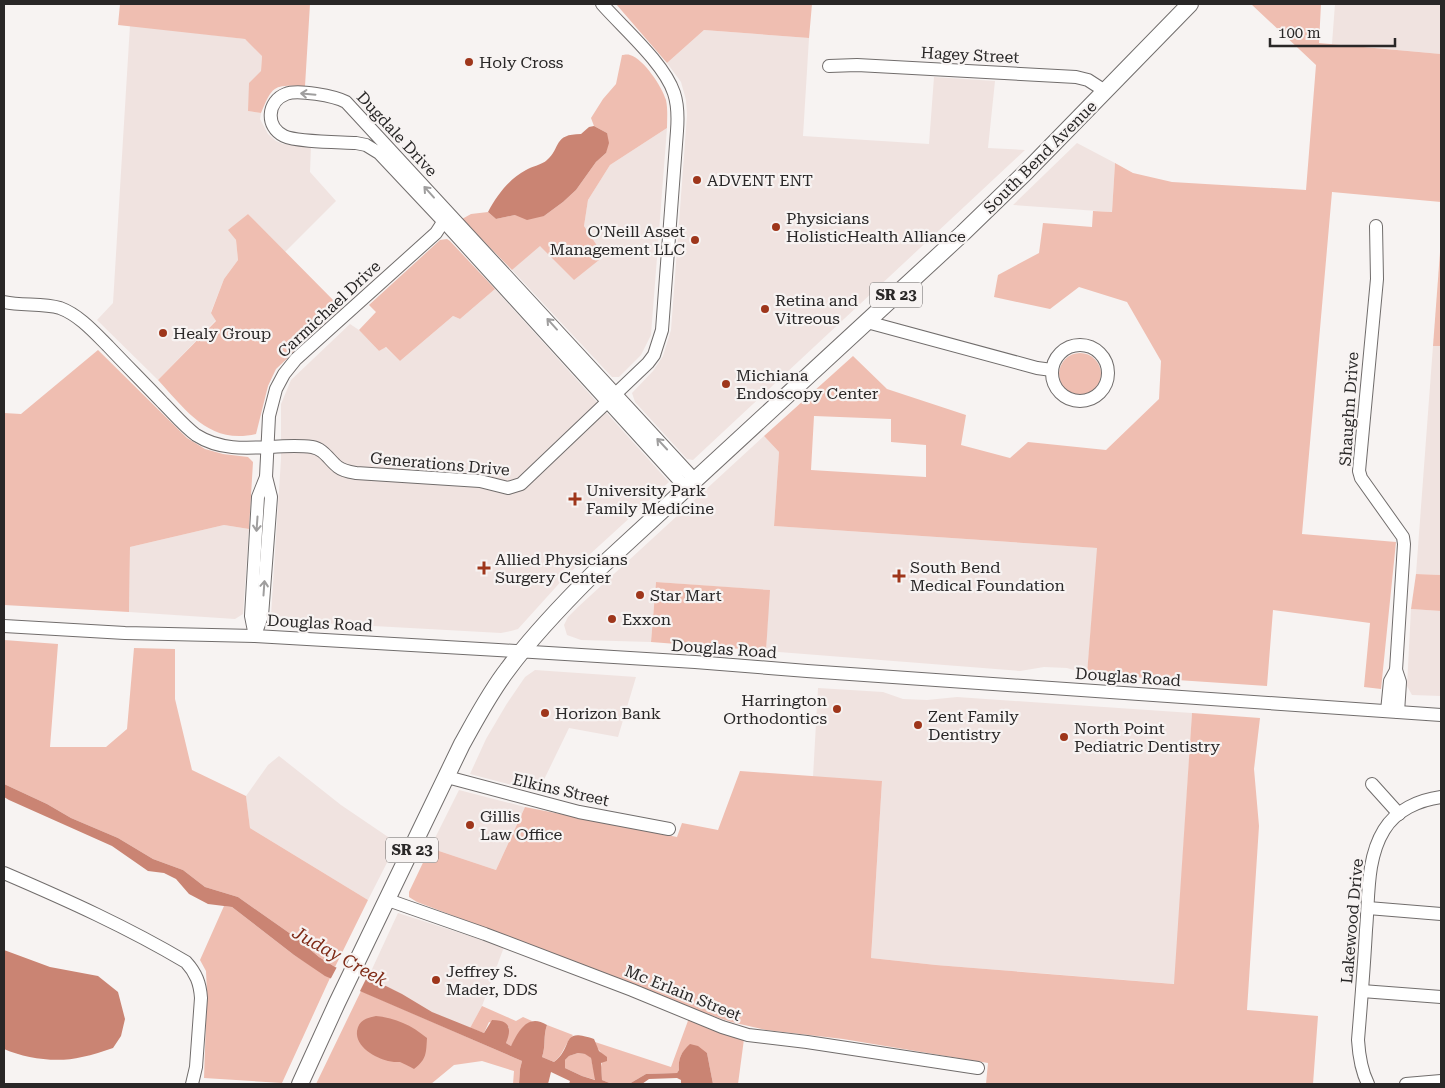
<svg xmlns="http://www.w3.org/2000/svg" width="1445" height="1088" viewBox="0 0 1445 1088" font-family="'Roboto Serif',serif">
  <rect width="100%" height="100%" fill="#f7f3f2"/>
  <g fill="#f0e3e0">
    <polygon points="1335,4 1441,4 1441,54 1332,44"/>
    <polygon points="130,25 245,39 262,55 261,71 248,111 261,113 260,119 268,134 276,141 283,144 311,146 310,172 336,201 285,252 248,214 229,230 236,240 238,260 224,279 211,312 216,320 158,380 97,320 113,303"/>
    <polygon points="704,30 809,38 803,136 929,144 934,77 995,81 988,148 1025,150 693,460 687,459 635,402 632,393 653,371 663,356 671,330 687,115 686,100 681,82 667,63"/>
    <polygon points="667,128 651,335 641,355 619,377 612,377 512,270 540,245 604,256 584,226 588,200 610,165"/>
    <polygon points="1077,143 1115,163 1112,212 1013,205"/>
    <polygon points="495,289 669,482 565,577 518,629 511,631 501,633 319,623 271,615 281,459 281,404 291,380 350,324 359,330 379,351 385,347 400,361 453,316 460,319"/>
    <polygon points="1433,346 1441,346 1441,575 1416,574"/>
    <polygon points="764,436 779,452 774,526 1098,548 1087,674 1067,668 1044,667 1020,671 766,651 769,590 656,582 651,642 581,640 567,635 564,625 568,617 578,607"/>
    <polygon points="224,525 249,529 243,614 235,619 129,612 130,547"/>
    <polygon points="1411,609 1441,611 1441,696 1412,695 1407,686"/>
    <polygon points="535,670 636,677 618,737 569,728 538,792 470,774 486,739 506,705 525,677"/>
    <polygon points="818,688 883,692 903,699 927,700 957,697 1192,713 1175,984 936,965 871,958 882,781 813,777"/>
    <polygon points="279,756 341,805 397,843 368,900 250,828 246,796 268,765"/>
    <polygon points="459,790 525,807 496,870 430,848"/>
    <polygon points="398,913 504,947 482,1006 470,1028 431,1012 394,990 367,980"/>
  </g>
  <g fill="#efbeb1" fill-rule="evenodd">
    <path d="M120,4H310L305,86C274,85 273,84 261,113L248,111L249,83L261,71L262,56L245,39L118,25Z"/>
    <polygon points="616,4 812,4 809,38 704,30 667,63"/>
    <path d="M1251,4H1321L1319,43L1441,54V202L1332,192L1302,534L1396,542L1381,689L1364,687L1370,623L1273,610L1267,686L1087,674L1097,548L774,526L779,452L764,436L853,356L887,389L966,415L961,445L1010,458L1028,442L1106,450L1159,399L1161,361L1127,302L1079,287L1050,309L994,297L998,275L1039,253L1043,223L1092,227L1093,211L1112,212L1115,163L1133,173L1172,182L1306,190L1316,65ZM814,416L891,419V442L926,445V477L811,470Z"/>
    <path d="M622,55C624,55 627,54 630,55C644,59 662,87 666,100C668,110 667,119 667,128L610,165L588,200L584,226L604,256L574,280L540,246L512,270L462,219L471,214L488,212L496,219L515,215L544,216L563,202L576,190L596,162L606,153L607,133L594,126L591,118L603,99L616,84Z"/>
    <path d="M248,214L341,308L276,369L268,386L256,434C209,445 186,410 158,380L216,321L211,313L224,279L238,260L236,240L228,230Z"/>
    <polygon points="447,239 450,241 495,289 460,319 453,316 400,361 386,347 379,351 359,330 376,312 369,305 440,240"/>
    <polygon points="1441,239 1441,346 1433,346"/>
    <polygon points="98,350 187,438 205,449 223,454 248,457 253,462 249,529 224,525 130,547 129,612 4,605 4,413 21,414"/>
    <circle cx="1080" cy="374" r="21"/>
    <polygon points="1416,574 1441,575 1441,611 1411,609"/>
    <polygon points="656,582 770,590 766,651 651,642"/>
    <polygon points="4,640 58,644 50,747 106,747 127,729 134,648 175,649 175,699 192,770 246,796 250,828 368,900 335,967 319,957 295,937 238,897 205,887 183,870 153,859 118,838 71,818 47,804 4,784"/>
    <polygon points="1192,713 1260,718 1254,769 1259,826 1247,1010 1318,1016 1313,1084 986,1084 988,1063 843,1039 766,1030 731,1022 707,1014 604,973 417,902 409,897 409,892 430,848 496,870 525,807 677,837 682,823 718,830 740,771 882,781 871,958 936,965 1174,984"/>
    <polygon points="224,906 232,907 294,955 330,978 282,1083 204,1078 207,993 206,971 200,960"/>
    <polygon points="361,991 522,1061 520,1069 519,1084 513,1084 514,1071 482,1061 454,1065 431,1084 316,1084"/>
    <polygon points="482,1006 516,1021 523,1017 532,1021 523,1027 511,1046 506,1043 509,1027 489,1022 484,1033 470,1028"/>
    <path d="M689,1018L744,1039L738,1084H713L707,1053L690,1045C681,1052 678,1059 679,1070L677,1073L646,1074L629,1084H612L602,1080L601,1067L603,1055L595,1045V1042L671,1067Z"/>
    <path d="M547,1025L573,1035C565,1043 564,1054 554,1062L542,1057C546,1046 543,1036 547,1025Z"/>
    <polygon points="578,1053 586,1054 591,1058 596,1080 582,1076 565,1068 565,1060 569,1056"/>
  </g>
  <g fill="#ca8473" fill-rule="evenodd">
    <path d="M594,126L607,133L609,143L606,153L596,162L576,190L563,202L544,216L527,220L515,215L496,219L488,212C497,195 508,180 526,170C532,166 542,165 547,160C561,148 553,134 581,134L589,127Z"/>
    <path d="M4,784L47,804L71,818L118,838L153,859L183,870L205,887L238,897L295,937L319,957L335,967L380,985L386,986L402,994L432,1012L484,1033L492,1020C510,1020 512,1028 506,1043L511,1046C519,1030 528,1013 547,1025C543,1036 546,1046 542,1057L554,1062C575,1046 559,1027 594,1039L599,1051L607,1057V1061L601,1063L602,1080L612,1084H569L570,1081L551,1072L548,1084H519L520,1069L522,1061L325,976L294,955L232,907L208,904L189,894L176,879L164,873L148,871L112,846L9,800L4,797ZM578,1053L585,1054L591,1058L595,1080L582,1076L565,1068V1060L569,1056Z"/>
    <path d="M4,950L50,967L98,976L118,992L125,1019L121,1036L113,1048C103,1051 93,1055 82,1057C58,1063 27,1059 4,1049Z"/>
    <path d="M376,1016C396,1018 411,1025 427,1038C426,1053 427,1059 414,1069C410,1067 405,1064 400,1062C396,1062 392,1062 388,1061C376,1058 355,1047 357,1031C359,1020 366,1018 376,1016Z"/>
    <path d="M690,1044L698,1046L707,1053L713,1084H681V1080L677,1078L649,1079L642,1084H629L646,1074L677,1073L679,1070C678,1059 681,1052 690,1044Z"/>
  </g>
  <polygon fill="#f7f3f2" points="338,965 367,977 359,993 330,980"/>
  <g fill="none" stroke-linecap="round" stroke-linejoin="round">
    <defs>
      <g id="minor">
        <polyline points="829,66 857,65 1076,77 1088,80 1105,91"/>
        <polyline points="1376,226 1377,279 1359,471 1361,478 1403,537 1404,544 1396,670"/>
        <path d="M4,302C22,306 42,303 60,308C79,315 94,332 108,346C126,365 145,384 163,403C174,414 184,426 196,435C232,458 273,442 312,447C324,449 329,460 338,467C343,471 350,472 356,473L480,481L508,488L521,484L648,363L654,355L662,330L677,131C678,118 678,105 674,93C664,63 623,28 602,4"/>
        <polyline points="867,322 1037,368 1052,370"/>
        <circle cx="1080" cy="373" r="28"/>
        <path d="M686,488L444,222L379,153L366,145L356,143C340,142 296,142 284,136C265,127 267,101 286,94C297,89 335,96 346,102L695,480"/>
        <polyline points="4,626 125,633 255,636 498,650 695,662 807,671 1441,715"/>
        <polyline points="255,635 262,616 271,497 266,477"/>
        <polyline points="255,636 251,616 258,497 266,477 269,416 276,389 284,374 296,359 436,233 447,216"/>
        <polyline points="1387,711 1390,681 1396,670 1400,682 1398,712"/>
        <polyline points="447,777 579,812 669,829"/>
        <polyline points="1372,784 1399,814"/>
        <path d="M4,873C67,900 127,927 186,962C196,973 200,983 201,998L196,1067L192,1084"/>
        <polyline points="388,900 485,934 632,990 722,1027 748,1035 807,1042 978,1068"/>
        <polyline points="1368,908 1441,914"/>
        <polyline points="1362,991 1441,997"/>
        <path d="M1368,1084C1361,1070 1359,1056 1358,1040C1361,1004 1364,967 1366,930C1369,898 1366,859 1384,830C1396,810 1419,800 1441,797"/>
        <polyline points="1406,1084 1441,1081"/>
      </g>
      <path id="major" d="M300,1084L337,1003L462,744C476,719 490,692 508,669C533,635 562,605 592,575L963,233L1027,171L1190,4"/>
    </defs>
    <use href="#minor" stroke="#716d6c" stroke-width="14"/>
    <use href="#major" stroke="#716d6c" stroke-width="18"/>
    <use href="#minor" stroke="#fff" stroke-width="12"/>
    <use href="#major" stroke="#fff" stroke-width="16"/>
  </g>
  <defs><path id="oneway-shaft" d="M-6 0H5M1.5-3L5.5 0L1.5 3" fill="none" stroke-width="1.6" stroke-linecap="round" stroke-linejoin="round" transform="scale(1.25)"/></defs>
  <g stroke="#9f9e9e">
    <use href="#oneway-shaft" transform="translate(308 94) rotate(-175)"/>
    <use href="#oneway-shaft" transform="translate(429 192) rotate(-132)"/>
    <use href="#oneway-shaft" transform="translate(552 324) rotate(-132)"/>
    <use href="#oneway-shaft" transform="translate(662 444) rotate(-133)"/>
    <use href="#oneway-shaft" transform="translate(257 524) rotate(94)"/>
    <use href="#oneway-shaft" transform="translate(264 588) rotate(-86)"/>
  </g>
  <g fill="#9e361b" stroke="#f7f3f2" stroke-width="2">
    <circle cx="469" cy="62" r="5"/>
    <circle cx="697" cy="180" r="5"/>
    <circle cx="776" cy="227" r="5"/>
    <circle cx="695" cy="240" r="5"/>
    <circle cx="765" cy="309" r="5"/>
    <circle cx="163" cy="333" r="5"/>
    <circle cx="726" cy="384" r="5"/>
    <path d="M572.5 491.5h5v5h5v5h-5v5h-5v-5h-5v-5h5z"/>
    <path d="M481.5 560.5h5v5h5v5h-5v5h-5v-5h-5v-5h5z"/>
    <path d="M896.5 568.5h5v5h5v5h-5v5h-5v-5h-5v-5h5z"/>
    <circle cx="640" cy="595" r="5"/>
    <circle cx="612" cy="619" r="5"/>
    <circle cx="837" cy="709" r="5"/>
    <circle cx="545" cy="713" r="5"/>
    <circle cx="918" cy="725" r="5"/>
    <circle cx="1064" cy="737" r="5"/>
    <circle cx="470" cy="825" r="5"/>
    <circle cx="436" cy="980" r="5"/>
  </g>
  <g text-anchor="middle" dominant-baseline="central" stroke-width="4.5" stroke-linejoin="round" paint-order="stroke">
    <g fill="#f7f3f2" stroke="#676464" stroke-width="1">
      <rect x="870" y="282.5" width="52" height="25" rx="4"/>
      <rect x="386" y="837.5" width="52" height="25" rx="4"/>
    </g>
    <g font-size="15" font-weight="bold" fill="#292727">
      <text x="896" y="295">SR 23</text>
      <text x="412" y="850">SR 23</text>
    </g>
    <g font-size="16" fill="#292727" stroke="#f7f3f2">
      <text transform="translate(970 55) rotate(3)">Hagey Street</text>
      <text transform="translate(397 134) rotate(47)">Dugdale Drive</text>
      <text transform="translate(1040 157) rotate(-45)">South Bend Avenue</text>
      <text transform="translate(329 309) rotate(-43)">Carmichael Drive</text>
      <text transform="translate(1349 409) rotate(-86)">Shaughn Drive</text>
      <text transform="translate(440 464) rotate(5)">Generations Drive</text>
      <text transform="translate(320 623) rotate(3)">Douglas Road</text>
      <text transform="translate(724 649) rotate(4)">Douglas Road</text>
      <text transform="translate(1128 677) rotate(4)">Douglas Road</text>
      <text transform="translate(561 790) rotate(13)">Elkins Street</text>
      <text transform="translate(1352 921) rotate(-85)">Lakewood Drive</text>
      <text transform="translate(683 993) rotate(22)">Mc Erlain Street</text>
    </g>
    <g font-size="16" fill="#292727" stroke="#f7f3f2" text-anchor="start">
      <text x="479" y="62">Holy Cross</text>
      <text x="707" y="180">ADVENT ENT</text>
      <text x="786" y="218">Physicians<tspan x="786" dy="18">HolisticHealth Alliance</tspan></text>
      <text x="685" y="231" text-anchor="end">O'Neill Asset<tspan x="685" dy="18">Management LLC</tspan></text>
      <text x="775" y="300">Retina and<tspan x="775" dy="18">Vitreous</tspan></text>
      <text x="173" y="333">Healy Group</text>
      <text x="736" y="375">Michiana<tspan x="736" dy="18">Endoscopy Center</tspan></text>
      <text x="586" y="490">University Park<tspan x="586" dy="18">Family Medicine</tspan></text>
      <text x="495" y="559">Allied Physicians<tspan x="495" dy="18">Surgery Center</tspan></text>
      <text x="910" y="567">South Bend<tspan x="910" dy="18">Medical Foundation</tspan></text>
      <text x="650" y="595">Star Mart</text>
      <text x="622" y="619">Exxon</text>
      <text x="827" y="700" text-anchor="end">Harrington<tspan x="827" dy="18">Orthodontics</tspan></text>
      <text x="555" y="713">Horizon Bank</text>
      <text x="928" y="716">Zent Family<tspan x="928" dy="18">Dentistry</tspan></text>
      <text x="1074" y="728">North Point<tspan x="1074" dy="18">Pediatric Dentistry</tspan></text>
      <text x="480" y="816">Gillis<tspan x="480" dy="18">Law Office</tspan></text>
      <text x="446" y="971">Jeffrey S.<tspan x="446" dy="18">Mader, DDS</tspan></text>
    </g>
    <g font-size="18" font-style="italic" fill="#7e2a16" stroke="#f7f3f2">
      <text transform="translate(340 956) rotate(29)">Juday Creek</text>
    </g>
  </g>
  <rect width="1445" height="1088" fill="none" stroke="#292727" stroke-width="10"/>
  <path d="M1270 38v8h125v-8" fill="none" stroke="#292727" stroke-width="2.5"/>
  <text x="1278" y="38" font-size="15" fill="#292727" stroke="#f7f3f2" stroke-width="4" paint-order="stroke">100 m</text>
</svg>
